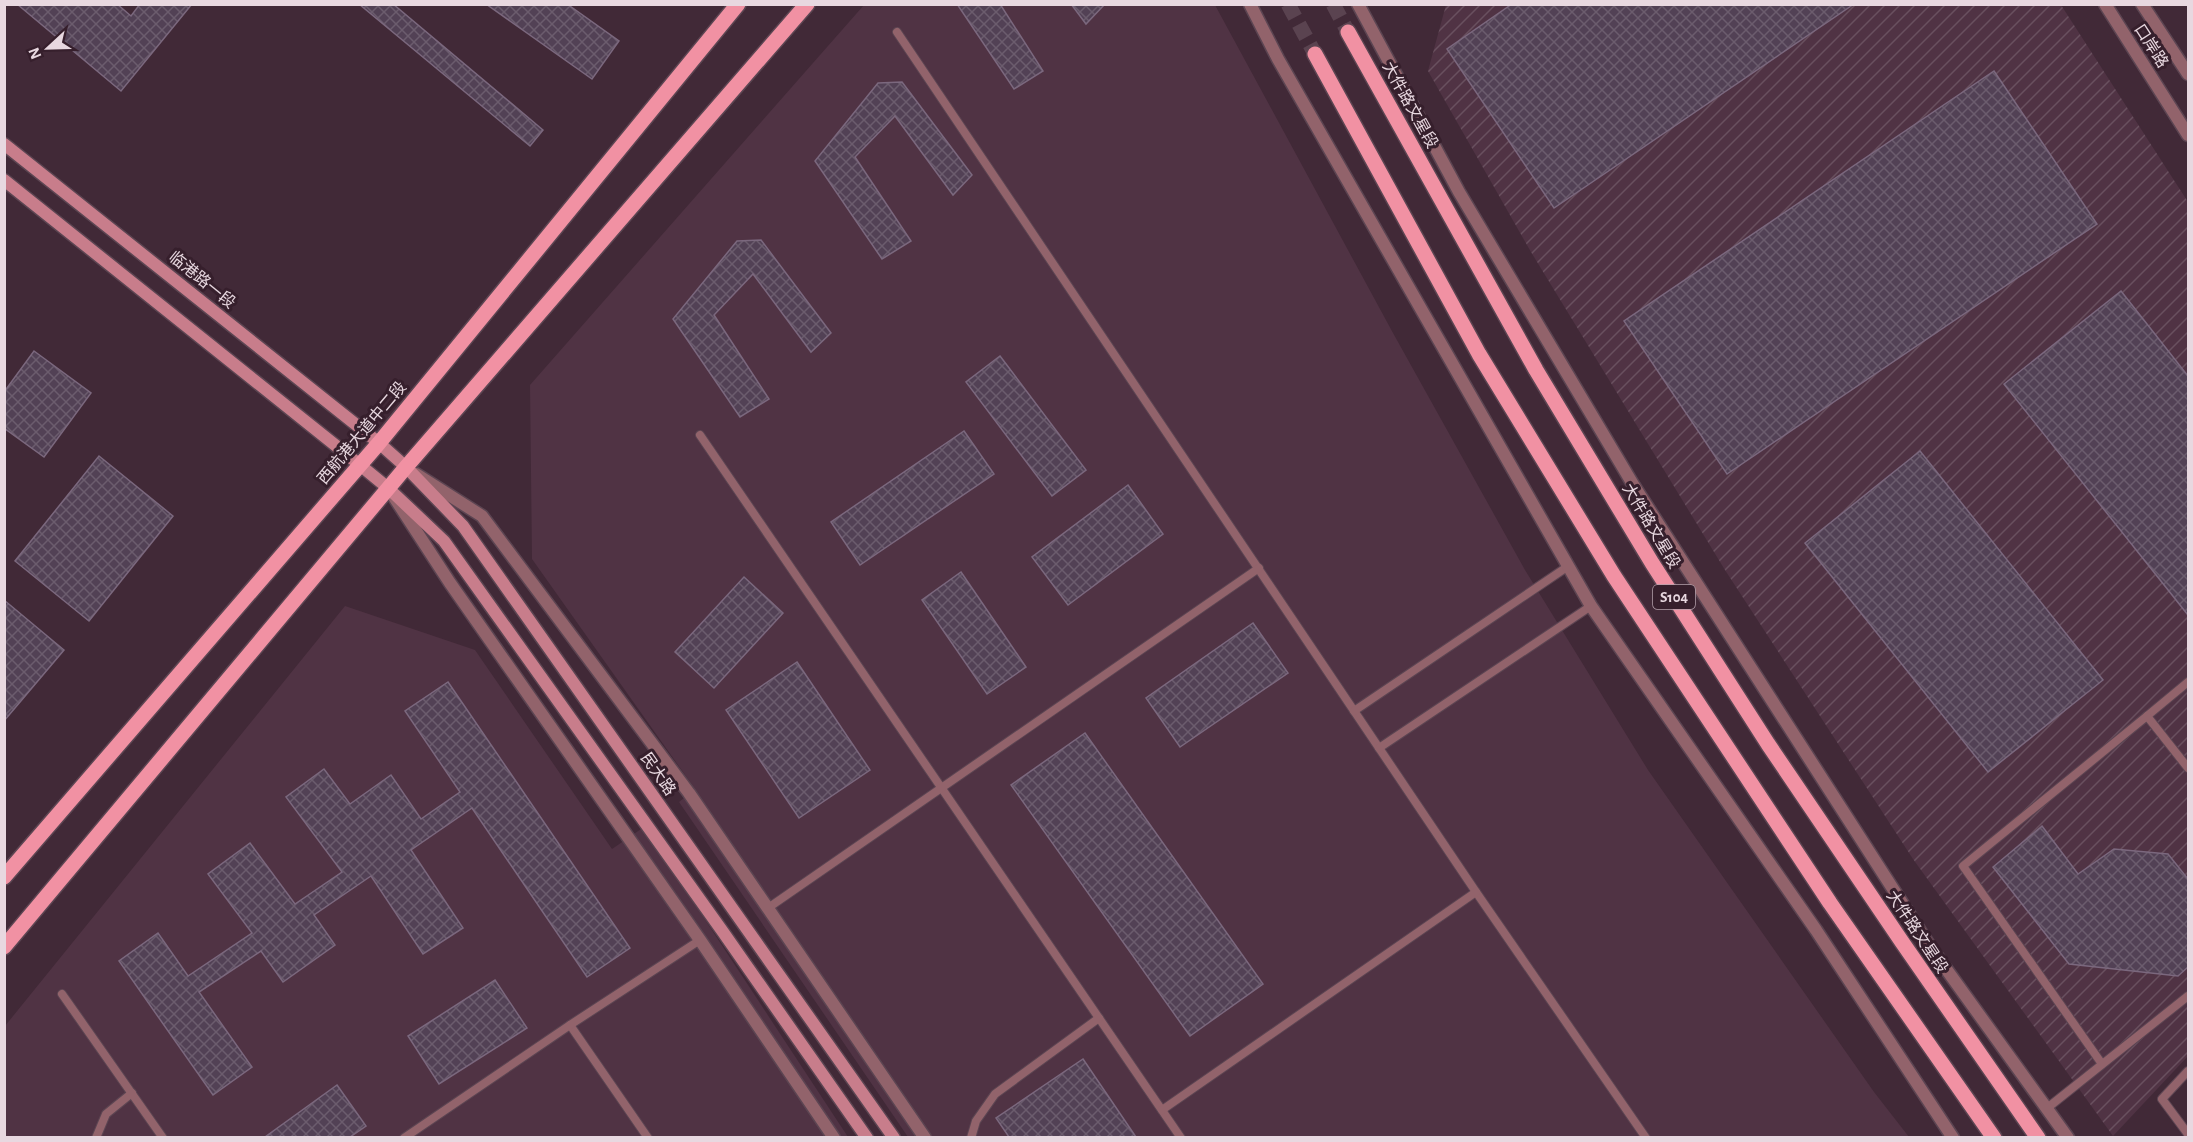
<svg xmlns="http://www.w3.org/2000/svg" width="2193" height="1142" viewBox="0 0 2193 1142" font-family="'Alegreya Sans','Noto Sans SC',sans-serif">
  <defs>
    <pattern id="industrial-furrows" width="10" height="10" patternUnits="userSpaceOnUse" patternTransform="scale(1.5)"><rect width="10" height="10" fill="#503344"/><path d="M-1 1l2-2M0 10L10 0M9 11l2-2" fill="none" stroke="#69505f"/></pattern>
    <pattern id="building-cross-hatch" width="8" height="8" patternUnits="userSpaceOnUse" patternTransform="scale(1.5)"><rect width="8" height="8" fill="#524155"/><path d="M0 0l8 8M0 8l8-8" fill="none" stroke="#6b5c6d"/></pattern>
  </defs>
  <rect width="100%" height="100%" fill="#412937"/>
  <g fill="#503344">
    <polygon points="864,5 1215,5 1393,333 1525,570 1648,770 1874,1092 1909,1137 908,1137 679,802 695,789 532,559 530,385"/>
    <polygon points="345,606 475,650 612,849 644,827 848,1137 5,1138 5,1026"/>
  </g>
  <polygon fill="url(#industrial-furrows)" points="1446,5 2061,5 2188,202 2188,1056 2113,1136 1913,859 1725,570 1531,252 1428,71"/>
  <g fill="url(#building-cross-hatch)" stroke="#7b687e" stroke-width="1.5">
    <polygon points="17,4 117,4 131,16 140,4 192,4 121,91"/>
    <polygon points="359,4 393,4 543,130 530,146"/>
    <polygon points="486,4 567,4 619,41 592,79"/>
    <polygon points="957,4 1000,4 1043,71 1014,89"/>
    <polygon points="1071,4 1105,4 1086,24"/>
    <polygon points="1512,4 1854,4 1554,208 1447,49"/>
    <polygon points="1994,71 2097,224 1727,474 1624,321"/>
    <polygon points="902,82 972,175 953,195 895,116 855,157 911,241 882,259 815,161 878,83"/>
    <polygon points="761,240 831,333 811,352 753,274 714,315 769,399 740,417 673,319 737,241"/>
    <polygon points="2121,291 2188,376 2188,615 2004,384"/>
    <polygon points="34,351 91,393 44,457 4,428 4,392"/>
    <polygon points="1000,356 1086,470 1052,496 966,382"/>
    <polygon points="964,431 994,474 860,565 831,522"/>
    <polygon points="1920,451 2103,680 1988,772 1805,543"/>
    <polygon points="99,456 173,516 89,621 15,561"/>
    <polygon points="1128,485 1163,534 1068,605 1032,557"/>
    <polygon points="961,572 1026,667 987,694 922,600"/>
    <polygon points="744,577 783,613 714,688 675,652"/>
    <polygon points="4,600 64,650 4,721"/>
    <polygon points="1253,623 1288,673 1180,747 1146,698"/>
    <polygon points="797,662 870,770 799,818 726,710"/>
    <polygon points="448,682 630,948 587,977 472,808 411,850 463,928 423,954 371,876 314,915 335,945 283,982 261,951 199,992 252,1067 213,1095 119,961 158,933 188,976 252,933 208,874 250,843 295,904 342,872 286,797 324,769 350,804 391,775 421,819 460,792 405,711"/>
    <polygon points="1085,733 1263,984 1190,1036 1011,785"/>
    <polygon points="2042,826 2078,874 2114,849 2168,854 2188,879 2188,967 2178,976 2069,964 1993,867"/>
    <polygon points="495,980 527,1028 439,1084 408,1036"/>
    <polygon points="1083,1059 1136,1137 1009,1137 996,1118"/>
    <polygon points="337,1085 366,1126 350,1137 265,1137"/>
  </g>
  <g fill="none" stroke-linecap="round" stroke-linejoin="round">
    <g stroke="#5a4350" stroke-width="15" stroke-dasharray="15 8" stroke-linecap="butt">
      <polyline points="1288,4 1315,54"/>
      <polyline points="1333,4 1348,32"/>
    </g>
    <defs>
      <g id="service">
        <polyline points="897,32 1476,892 1646,1138"/>
        <polyline points="700,435 1181,1138"/>
        <polyline points="1354,711 1567,567"/>
        <polyline points="2147,716 2188,682"/>
        <polyline points="1379,748 1591,606"/>
        <polyline points="768,908 1259,568"/>
        <polyline points="62,994 163,1138"/>
        <polyline points="570,1025 648,1138"/>
        <polyline points="2102,1064 1963,866 2147,716 2188,768"/>
        <polyline points="2188,1071 2162,1099 2188,1134"/>
        <polyline points="2046,1109 2188,996"/>
        <polyline points="1162,1110 1476,892"/>
        <polyline points="96,1138 106,1114 132,1093"/>
        <polyline points="404,1138 570,1025 700,940"/>
        <polyline points="971,1138 976,1121 995,1094 1099,1018"/>
      </g>
      <g id="tertiary">
        <polyline points="1250,4 1278,59 1591,606 1816,930 1953,1138"/>
        <polyline points="1358,4 1459,192 1634,486 1931,948 2068,1138"/>
        <polyline points="2105,4 2188,135"/>
        <polyline points="2142,4 2188,74"/>
        <polyline points="416,474 482,516 689,793 925,1138"/>
        <polyline points="394,497 450,583 700,940 834,1138"/>
      </g>
      <g id="secondary">
        <polyline points="4,144 379,443 406,467 463,526 894,1138"/>
        <polyline points="4,180 360,465 388,488 444,541 723,932 867,1138"/>
      </g>
      <g id="primary">
        <polyline points="1348,32 1536,370 1652,563 1768,744 1902,942 2038,1138"/>
        <polyline points="1315,54 1479,354 1614,576 1830,903 1994,1138"/>
        <polyline points="4,877 379,443 738,4"/>
        <polyline points="4,947 406,467 807,4"/>
      </g>
    </defs>
    <use href="#service" stroke="#5c4552" stroke-width="10"/>
    <use href="#tertiary" stroke="#5c4552" stroke-width="15"/>
    <use href="#secondary" stroke="#5c4552" stroke-width="15"/>
    <use href="#primary" stroke="#5c4552" stroke-width="18"/>
    <use href="#service" stroke="#92636b" stroke-width="8"/>
    <use href="#tertiary" stroke="#92636b" stroke-width="12"/>
    <use href="#secondary" stroke="#c87d8b" stroke-width="12"/>
    <use href="#primary" stroke="#f191a3" stroke-width="15"/>
  </g>
  <g text-anchor="middle" dominant-baseline="central" stroke-width="6" stroke-linejoin="round" paint-order="stroke">
    <rect fill="#361f2c" stroke="#b3a0aa" stroke-width="1.5" x="1653" y="585" width="42" height="24" rx="4.5"/>
    <g font-size="15" font-weight="bold" fill="#e8d8e0">
      <text x="1674" y="597">S104</text>
    </g>
    <g font-size="16" fill="#e8d8e0" stroke="#361f2c">
      <text transform="translate(2151 46) rotate(57)">口岸路</text>
      <text transform="translate(1410 105) rotate(61)">大件路文星段</text>
      <text transform="translate(202 280) rotate(39)">临港路一段</text>
      <text transform="translate(362 433) rotate(-50)">西航港大道中二段</text>
      <text transform="translate(1651 526) rotate(59)">大件路文星段</text>
      <text transform="translate(658 774) rotate(55)">民大路</text>
      <text transform="translate(1917 932) rotate(56)">大件路文星段</text>
    </g>
  </g>
  <rect width="2193" height="1142" fill="none" stroke="#e8d8e0" stroke-width="12"/>
  <g transform="translate(48 48) rotate(248)" stroke="#361f2c" stroke-width="4.5" paint-order="stroke">
  <path d="M0-4.5L10 22L0 15L-10 22Z" fill="#e8d8e0"/>
  <text y="-9" font-size="16" font-weight="bold" text-anchor="middle" fill="#e8d8e0">N</text>
  </g>
</svg>
